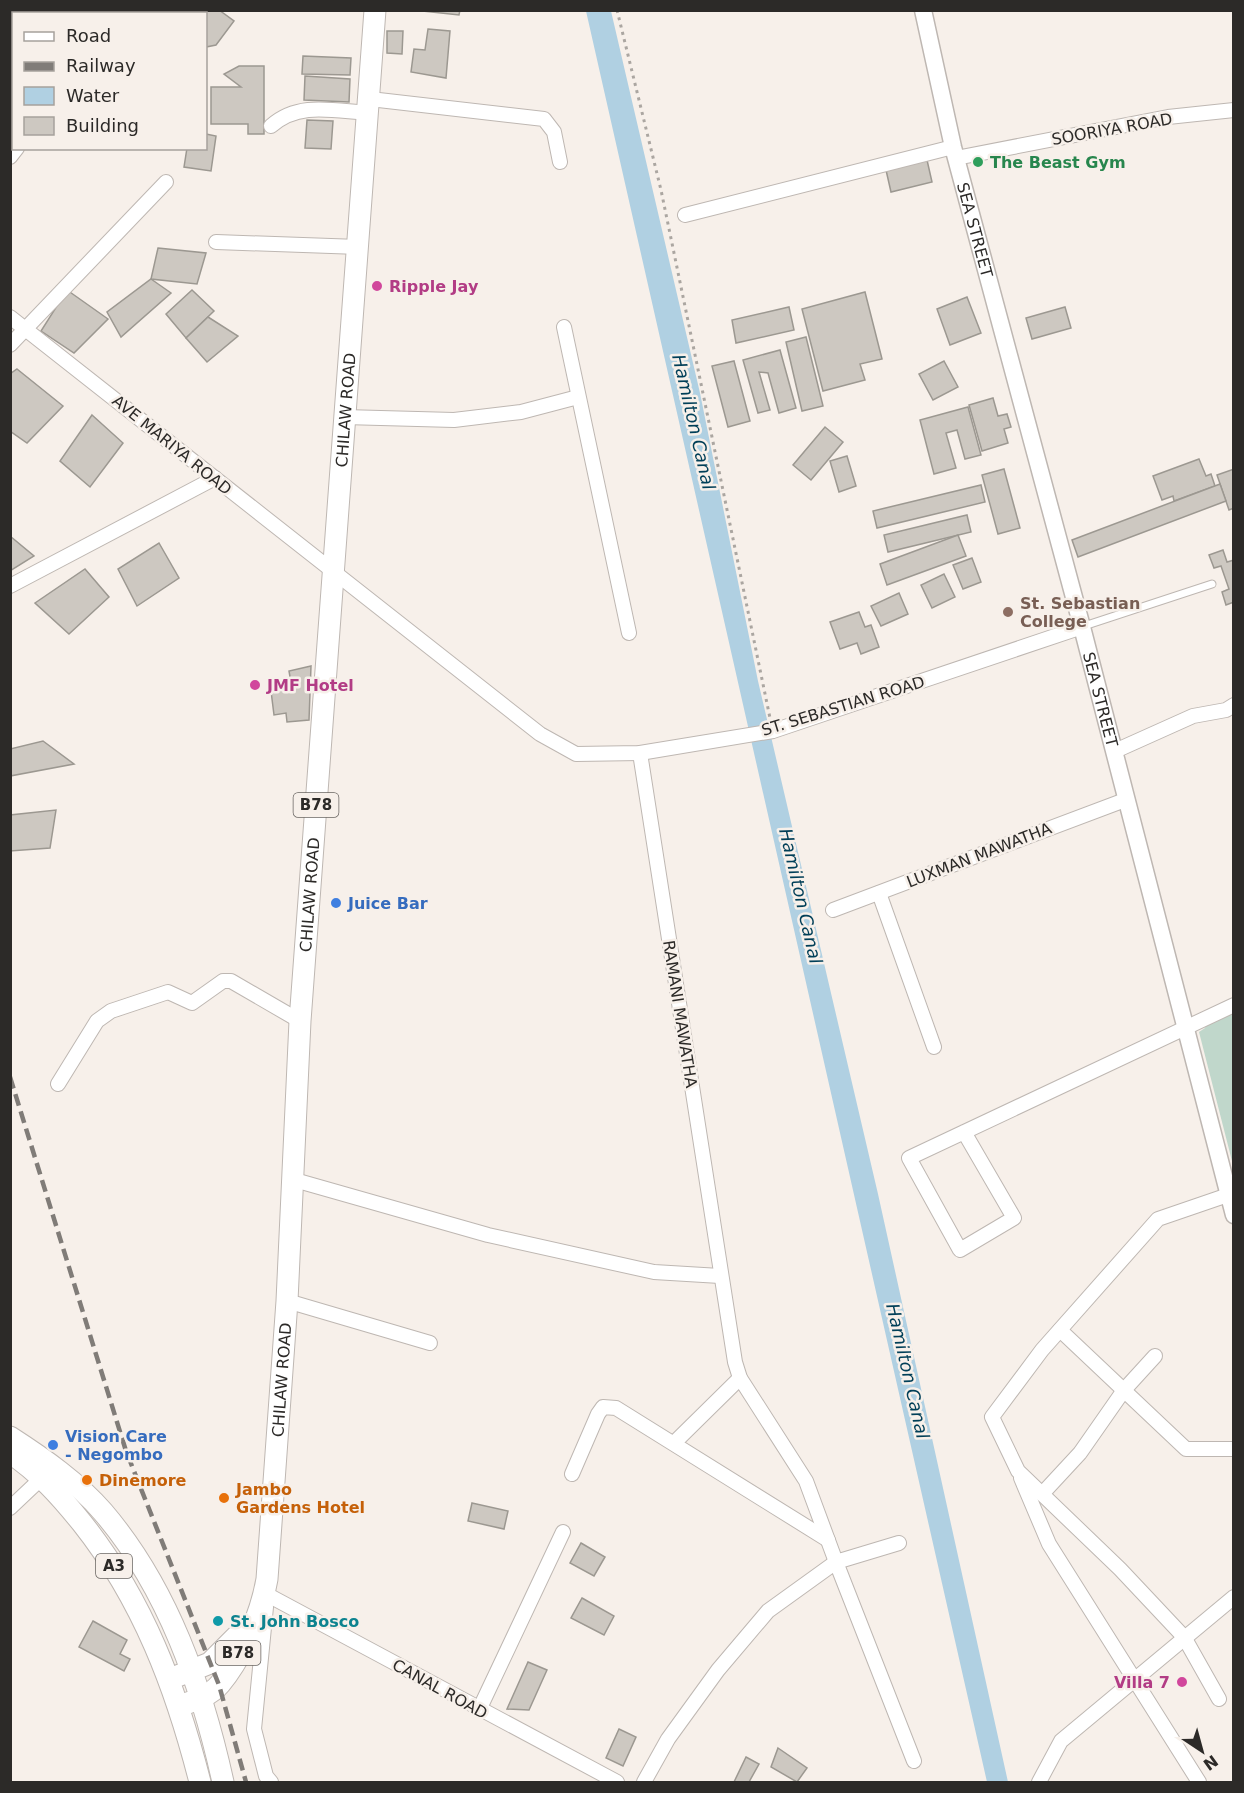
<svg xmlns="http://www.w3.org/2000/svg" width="1244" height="1793" viewBox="0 0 1244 1793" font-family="'DejaVu Sans',sans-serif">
  <rect width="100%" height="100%" fill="#f7f0ea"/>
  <polygon fill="#c0d7cb" points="1233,1011 1233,1165 1199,1032 1205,1028 1207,1022"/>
  <polygon fill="#b0d0e2" points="586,11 611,11 700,393 758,681 878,1194 1008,1782 987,1782"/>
  <g fill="#cdc8c1" stroke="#9c9891" stroke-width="1.5">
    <polygon points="22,10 57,10 55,14 20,14"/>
    <polygon points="73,10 107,10 105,14 77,14"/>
    <polygon points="171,10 219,10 234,21 216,45 206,47 206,14 169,14"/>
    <polygon points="413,10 460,10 459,15"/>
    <polygon points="10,27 14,30 14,58 10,56"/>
    <polygon points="428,29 450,31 446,78 411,72 414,49 425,50"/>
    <polygon points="387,31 403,31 402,54 387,53"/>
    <polygon points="303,56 351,58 350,75 302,74"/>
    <polygon points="10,61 14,65 14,121 10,123"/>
    <polygon points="239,66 264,66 264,134 248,134 248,124 211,124 211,87 241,87 224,74"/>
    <polygon points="305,76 350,79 349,102 304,100"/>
    <polygon points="307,120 333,121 331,149 305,148"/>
    <polygon points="206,134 216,136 211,171 184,167 187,148 206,148"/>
    <polygon points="927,160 932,182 891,192 886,170"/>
    <polygon points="158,248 206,253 197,284 151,279"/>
    <polygon points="151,279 171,293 121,337 107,312"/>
    <polygon points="67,290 108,319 74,353 41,331"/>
    <polygon points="192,290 214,311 186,338 166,314"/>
    <polygon points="865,292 882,359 860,364 865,380 823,391 802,309"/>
    <polygon points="967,297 981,333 950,345 937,309"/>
    <polygon points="789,307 794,330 736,343 732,320"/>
    <polygon points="1065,307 1071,328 1032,339 1026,318"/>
    <polygon points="208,317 238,336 207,362 186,338"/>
    <polygon points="806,337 823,406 802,411 786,342"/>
    <polygon points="780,350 796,408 779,413 768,373 759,372 770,410 758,413 743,360"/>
    <polygon points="734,361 750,421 728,427 712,366"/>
    <polygon points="944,361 958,387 933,400 919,374"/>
    <polygon points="17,369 63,406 27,443 10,431 10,374"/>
    <polygon points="993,398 998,416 1007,414 1011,427 1004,429 1008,443 982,451 969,405"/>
    <polygon points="968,407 981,455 965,459 957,430 946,433 956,468 934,474 920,420"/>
    <polygon points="92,415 123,443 90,487 60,461"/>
    <polygon points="825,427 843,442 811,480 793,465"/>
    <polygon points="847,456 856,486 839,492 830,461"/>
    <polygon points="1199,459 1206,476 1211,474 1215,486 1174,501 1173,496 1162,500 1153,476"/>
    <polygon points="1004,469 1020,528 998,534 982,475"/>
    <polygon points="1234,469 1234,508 1229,510 1217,475"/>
    <polygon points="1220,484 1226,501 1078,557 1072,540"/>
    <polygon points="981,485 985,502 877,528 873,511"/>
    <polygon points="967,515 971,532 888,552 884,535"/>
    <polygon points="958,535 966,556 887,585 880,564"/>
    <polygon points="10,536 34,556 10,571"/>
    <polygon points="159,543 179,578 137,606 118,569"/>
    <polygon points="1223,550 1227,562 1234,560 1234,602 1226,605 1222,592 1229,589 1221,566 1214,568 1209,555"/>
    <polygon points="972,558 981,582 963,589 953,565"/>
    <polygon points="85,569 109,597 69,634 35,603"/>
    <polygon points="944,574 955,597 932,608 921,585"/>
    <polygon points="899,593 908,614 881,626 871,606"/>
    <polygon points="859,612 865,627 871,625 879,647 861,654 857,643 840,649 830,622"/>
    <polygon points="311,666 309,720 287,722 286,713 274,715 271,691 292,688 289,671"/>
    <polygon points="43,741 74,764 10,776 10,749"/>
    <polygon points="56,810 50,848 10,851 10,815"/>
    <polygon points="472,1503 508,1511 504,1529 468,1521"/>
    <polygon points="581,1543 605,1557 594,1576 570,1563"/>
    <polygon points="582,1598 614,1616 604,1635 571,1618"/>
    <polygon points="93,1621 127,1640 120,1654 130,1659 124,1671 79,1647"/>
    <polygon points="528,1662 547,1670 529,1710 507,1709"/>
    <polygon points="619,1729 636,1737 623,1766 606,1758"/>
    <polygon points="778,1748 807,1768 797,1782 771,1767"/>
    <polygon points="746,1757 759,1764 749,1782 734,1782"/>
  </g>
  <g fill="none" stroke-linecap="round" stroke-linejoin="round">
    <defs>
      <polyline id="service" points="1084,626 1212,584"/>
      <g id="minor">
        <polyline points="124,14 126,10"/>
        <polyline points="370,99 544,119 554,132 560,162"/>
        <path d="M271,126C299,101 334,111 368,113"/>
        <polyline points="10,157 17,148"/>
        <polyline points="956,158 1168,117 1234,110"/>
        <polyline points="685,215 953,147"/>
        <polyline points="216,242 359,247"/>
        <polyline points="10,317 540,734 576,754 640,753 773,731 1082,627"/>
        <polyline points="564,327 629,633"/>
        <polyline points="10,345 166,182"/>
        <polyline points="344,417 454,420 521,412 578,397"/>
        <polyline points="10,586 215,478"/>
        <polyline points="1115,751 1193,716 1226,710 1234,705"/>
        <polyline points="640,753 735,1362 740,1378 806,1481 836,1562 899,1543"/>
        <polyline points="879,893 934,1047"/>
        <polyline points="833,910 1125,800"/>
        <polyline points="58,1084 97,1021 111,1011 168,992 192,1003 223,981 231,981 300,1021"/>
        <polyline points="964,1132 1014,1218 960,1250 909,1158 1234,1005"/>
        <polyline points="291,1179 488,1235 654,1272 720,1276"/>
        <polyline points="287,1301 430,1343"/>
        <polyline points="1060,1330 1186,1449 1234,1449"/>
        <polyline points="674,1443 740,1378"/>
        <polyline points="572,1474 598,1414 603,1407 616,1408 828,1540"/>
        <polyline points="1021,1478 1049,1544 1199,1782"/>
        <polyline points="1042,1494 1080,1453 1124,1390 1155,1356"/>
        <polyline points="10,1508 46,1474"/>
        <polyline points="264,1593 617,1782"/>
        <polyline points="266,1607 254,1729 266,1776 271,1782"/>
        <polyline points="1219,1699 1184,1637 1120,1569 1018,1471 992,1417 1042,1350 1158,1219 1228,1195"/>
        <polyline points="479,1710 563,1532"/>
        <polyline points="644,1782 668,1739 718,1670 768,1611 836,1562 914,1761"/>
        <polyline points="1039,1782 1061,1741 1234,1597"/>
      </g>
      <g id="tertiary">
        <path id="s1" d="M923,10L953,147L1082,627L1234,1215"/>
      </g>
      <g id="primary">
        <polyline points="170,1679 210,1663 241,1632"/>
        <path id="s2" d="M179,1706C194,1701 210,1696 220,1684C243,1656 261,1614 267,1579L287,1301L300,1021L375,10"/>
      </g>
      <g id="trunk">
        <path d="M10,1437C44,1459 77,1482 103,1512C168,1588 202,1687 223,1782"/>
        <path d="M10,1453C39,1472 61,1497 82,1523C143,1600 176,1688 200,1782"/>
      </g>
    </defs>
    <use href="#service" stroke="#beb7b2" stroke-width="9"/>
    <use href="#minor" stroke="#beb7b2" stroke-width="16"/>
    <use href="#tertiary" stroke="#beb7b2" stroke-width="19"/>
    <use href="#primary" stroke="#beb7b2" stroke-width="23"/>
    <use href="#trunk" stroke="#beb7b2" stroke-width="23"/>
    <polyline stroke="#aba6a1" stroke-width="3" stroke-dasharray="3 4.5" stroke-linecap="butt" points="617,10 661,190 770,718"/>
    <use href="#service" stroke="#fff" stroke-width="7"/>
    <use href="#minor" stroke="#fff" stroke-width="14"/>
    <use href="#tertiary" stroke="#fff" stroke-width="16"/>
    <use href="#primary" stroke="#fff" stroke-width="21"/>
    <use href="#trunk" stroke="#fff" stroke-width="21"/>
    <polyline stroke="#807c78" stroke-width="4.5" stroke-dasharray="12 6" stroke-linecap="butt" points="10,1077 126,1451 219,1685 246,1782"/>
  </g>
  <circle fill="#2e9e5b" stroke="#f7f0ea" stroke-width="2" cx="978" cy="162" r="6"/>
  <g fill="#d1479c" stroke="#f7f0ea" stroke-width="2">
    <circle cx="377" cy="286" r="6"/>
    <circle cx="255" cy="685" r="6"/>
    <circle cx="1182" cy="1682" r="6"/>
  </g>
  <circle fill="#8d6e63" stroke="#f7f0ea" stroke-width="2" cx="1008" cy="612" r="6"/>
  <g fill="#3f7fe0" stroke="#f7f0ea" stroke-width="2">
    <circle cx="336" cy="903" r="6"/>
    <circle cx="53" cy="1445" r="6"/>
  </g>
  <g fill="#e8710a" stroke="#f7f0ea" stroke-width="2">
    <circle cx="87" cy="1480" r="6"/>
    <circle cx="224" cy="1498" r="6"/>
  </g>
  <circle fill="#0f9aa8" stroke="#f7f0ea" stroke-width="2" cx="218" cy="1621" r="6"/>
  <g text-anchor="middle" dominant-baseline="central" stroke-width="5" stroke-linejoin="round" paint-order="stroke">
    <g fill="#f7f0ea" stroke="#696562" stroke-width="1.5">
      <rect x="293.5" y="793" width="45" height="24" rx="4.5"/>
      <rect x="96" y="1554" width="36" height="24" rx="4.5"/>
      <rect x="215.5" y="1641" width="45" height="24" rx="4.5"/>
    </g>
    <g font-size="15" font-weight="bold" fill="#2c2a28">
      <text x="316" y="805">B78</text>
      <text x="114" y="1566">A3</text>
      <text x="238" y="1653">B78</text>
    </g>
    <g font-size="16" fill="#2c2a28" stroke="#f7f0ea">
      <text transform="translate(1112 129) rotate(-10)">SOORIYA ROAD</text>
      <text stroke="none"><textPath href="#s1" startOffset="226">SEA STREET</textPath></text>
      <text stroke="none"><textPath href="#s2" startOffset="1335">CHILAW ROAD</textPath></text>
      <text transform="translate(172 445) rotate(39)">AVE MARIYA ROAD</text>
      <text stroke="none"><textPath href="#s1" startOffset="712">SEA STREET</textPath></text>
      <text transform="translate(843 706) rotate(-17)">ST. SEBASTIAN ROAD</text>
      <text transform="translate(979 855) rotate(-21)">LUXMAN MAWATHA</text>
      <text stroke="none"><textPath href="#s2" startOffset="849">CHILAW ROAD</textPath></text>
      <text transform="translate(680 1014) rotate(81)">RAMANI MAWATHA</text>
      <text stroke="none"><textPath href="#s2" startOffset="363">CHILAW ROAD</textPath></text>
      <text transform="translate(440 1689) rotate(29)">CANAL ROAD</text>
    </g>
    <g font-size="16" font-weight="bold" fill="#27864d" stroke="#f7f0ea" text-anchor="start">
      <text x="990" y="162">The Beast Gym</text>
    </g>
    <g font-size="16" font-weight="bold" fill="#b23c85" stroke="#f7f0ea" text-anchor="start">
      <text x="389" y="286">Ripple Jay</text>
      <text x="267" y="685">JMF Hotel</text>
      <text x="1170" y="1682" text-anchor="end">Villa 7</text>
    </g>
    <g font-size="16" font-weight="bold" fill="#785e54" stroke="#f7f0ea" text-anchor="start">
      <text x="1020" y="603">St. Sebastian<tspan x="1020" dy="18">College</tspan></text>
    </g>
    <g font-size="16" font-weight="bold" fill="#366cbe" stroke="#f7f0ea" text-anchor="start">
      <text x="348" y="903">Juice Bar</text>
      <text x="65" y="1436">Vision Care<tspan x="65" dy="18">- Negombo</tspan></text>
    </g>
    <g font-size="16" font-weight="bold" fill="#c56008" stroke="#f7f0ea" text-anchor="start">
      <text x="99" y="1480">Dinemore</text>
      <text x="236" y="1489">Jambo<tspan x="236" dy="18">Gardens Hotel</tspan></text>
    </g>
    <g font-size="16" font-weight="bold" fill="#0d838f" stroke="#f7f0ea" text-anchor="start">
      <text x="230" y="1621">St. John Bosco</text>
    </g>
    <g font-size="18" font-style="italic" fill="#003f58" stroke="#f7f0ea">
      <text transform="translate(694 422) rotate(77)">Hamilton Canal</text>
      <text transform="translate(801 896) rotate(77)">Hamilton Canal</text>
      <text transform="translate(908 1371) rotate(77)">Hamilton Canal</text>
    </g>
  </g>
  <rect width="1244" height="1793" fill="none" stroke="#2c2a28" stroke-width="24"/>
  <rect x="12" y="12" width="195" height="138" fill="#f7f0ea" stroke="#a6a19c" stroke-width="1.5"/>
  <rect x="24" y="32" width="30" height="9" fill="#ffffff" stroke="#a6a19c" stroke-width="1.5"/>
  <text x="66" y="42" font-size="18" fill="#2c2a28">Road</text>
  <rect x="24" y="62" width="30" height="9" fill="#807c78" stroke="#a6a19c" stroke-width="1.5"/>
  <text x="66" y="72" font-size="18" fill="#2c2a28">Railway</text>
  <rect x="24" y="87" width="30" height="18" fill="#b0d0e2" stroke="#a6a19c" stroke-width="1.5"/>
  <text x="66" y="102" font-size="18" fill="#2c2a28">Water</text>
  <rect x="24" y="117" width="30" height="18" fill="#cdc8c1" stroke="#a6a19c" stroke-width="1.5"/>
  <text x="66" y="132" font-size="18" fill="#2c2a28">Building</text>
  <g transform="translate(1202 1751) rotate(144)" stroke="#f7f0ea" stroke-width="4.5" paint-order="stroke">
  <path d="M0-4.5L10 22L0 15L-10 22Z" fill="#2c2a28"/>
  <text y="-9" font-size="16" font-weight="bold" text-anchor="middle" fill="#2c2a28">N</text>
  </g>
</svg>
